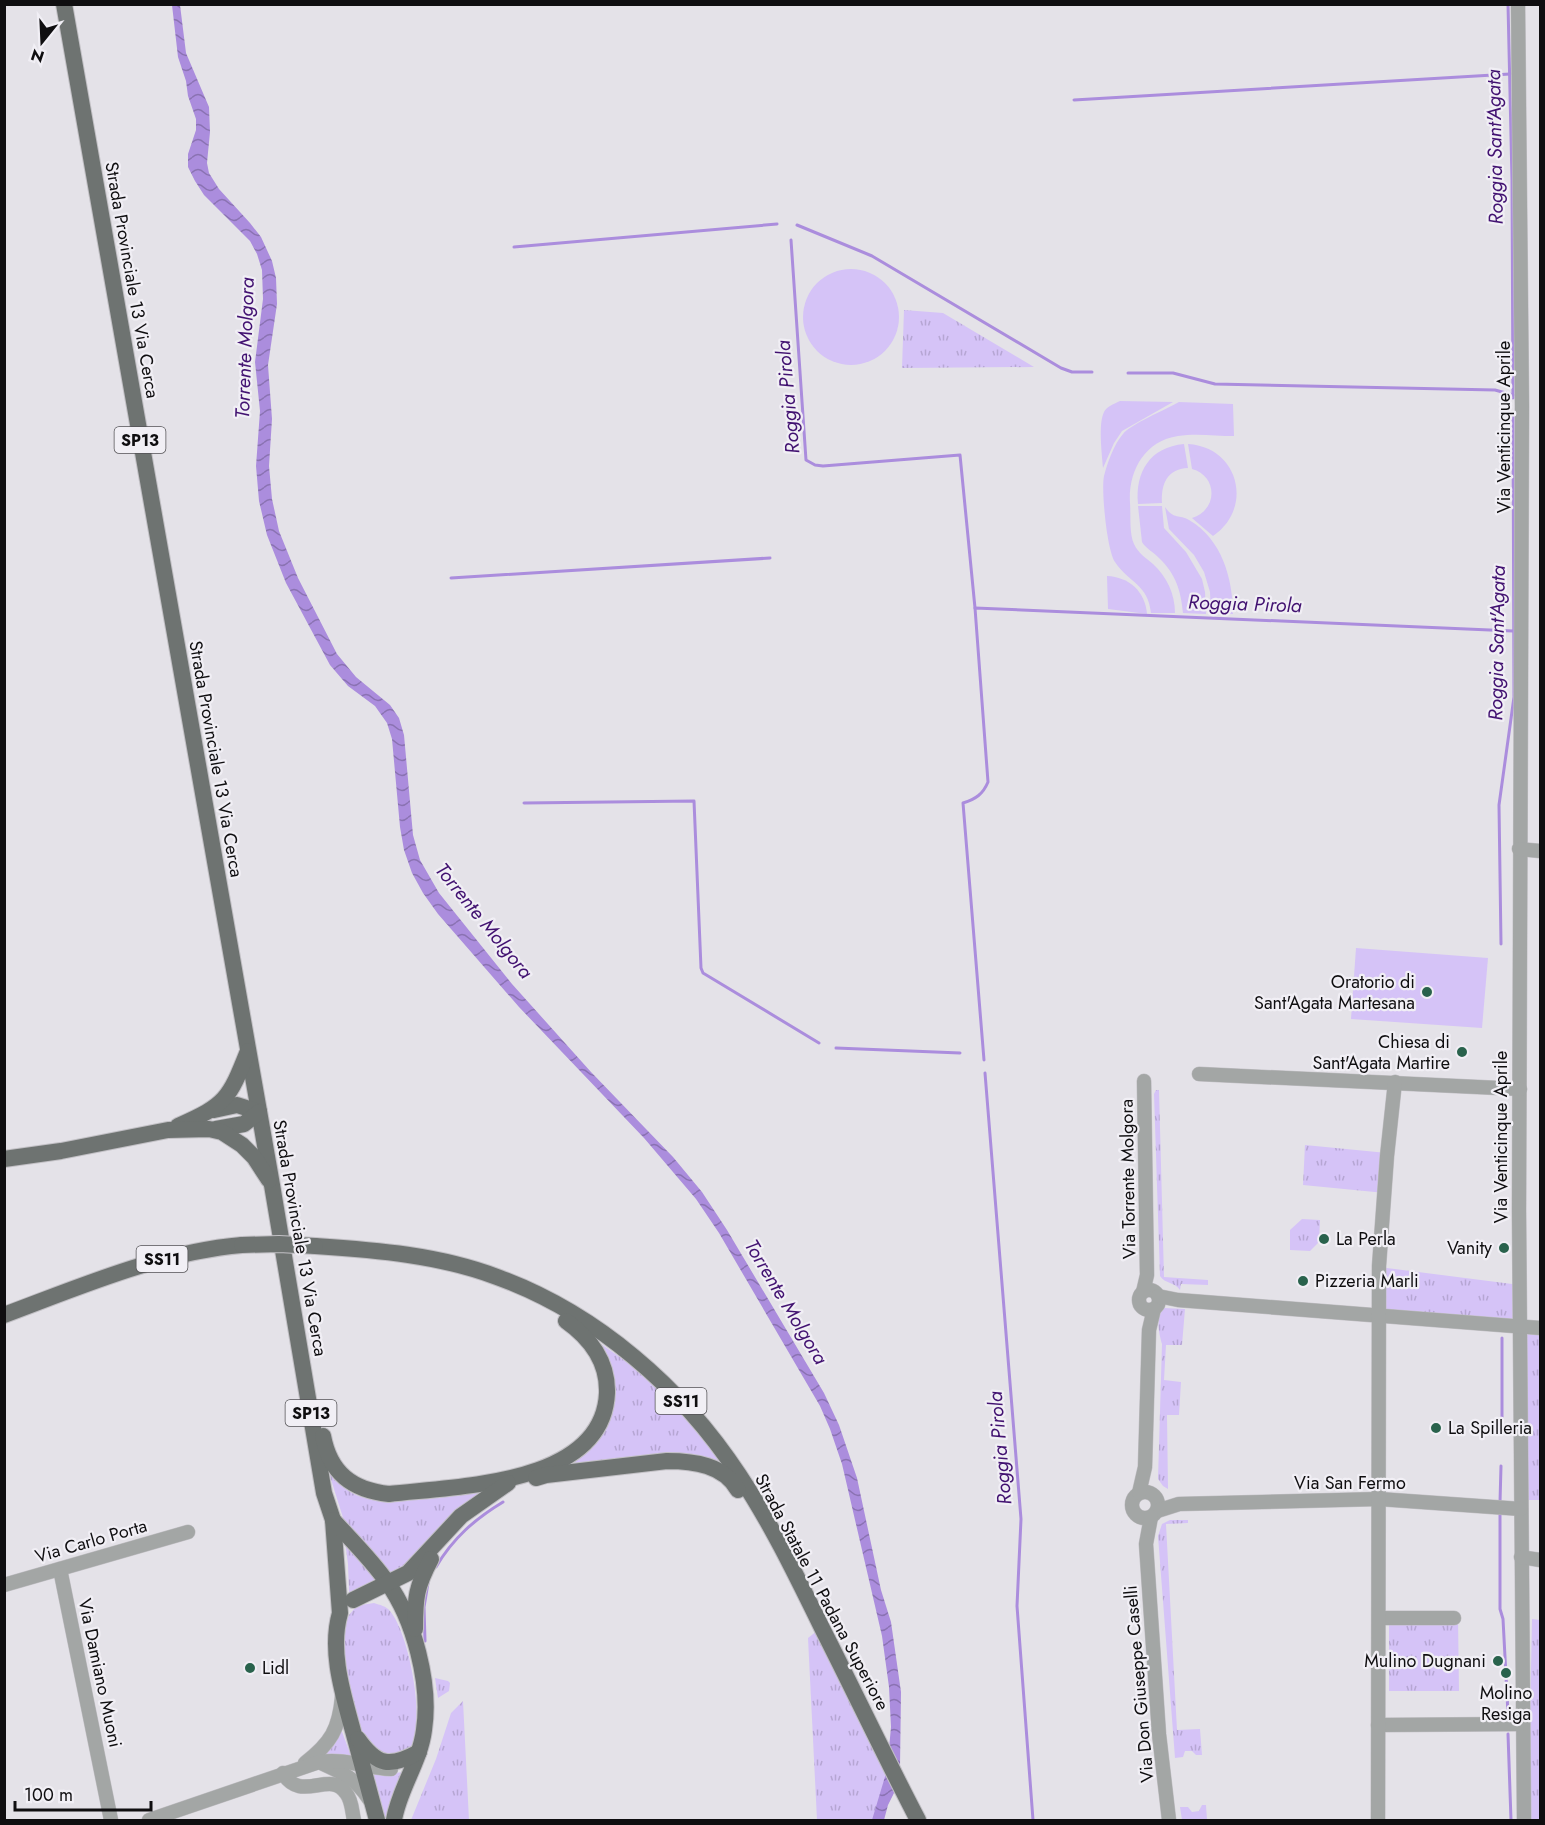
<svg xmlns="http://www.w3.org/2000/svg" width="1545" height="1825" viewBox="0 0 1545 1825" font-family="Jost,sans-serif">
  <defs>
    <pattern id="grass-tufts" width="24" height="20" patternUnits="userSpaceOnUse" patternTransform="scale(1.5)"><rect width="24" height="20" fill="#d5c3f7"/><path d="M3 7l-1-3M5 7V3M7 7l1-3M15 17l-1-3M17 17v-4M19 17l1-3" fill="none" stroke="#b6a6d3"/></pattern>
    <pattern id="water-waves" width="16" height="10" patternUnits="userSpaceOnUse" patternTransform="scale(1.5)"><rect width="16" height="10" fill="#ab8ddd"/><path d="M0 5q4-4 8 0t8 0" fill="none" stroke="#8a72b2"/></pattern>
  </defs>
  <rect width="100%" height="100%" fill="#e4e2e8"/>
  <g fill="url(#grass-tufts)">
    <polygon points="904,310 943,313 1034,367 902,368"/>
    <path d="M1156,1090H1159L1164,1277L1208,1280V1285L1181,1284L1180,1290C1175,1282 1165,1284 1160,1276L1154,1094Z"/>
    <polygon points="1305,1145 1387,1153 1385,1193 1303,1185"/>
    <polygon points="1302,1219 1320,1220 1319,1242 1310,1251 1290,1250 1290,1230"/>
    <polygon points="1379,1267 1520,1285 1520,1327 1381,1315"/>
    <path d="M1164,1308L1185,1309L1182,1345H1166L1164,1380L1181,1382L1179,1415H1167L1168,1489L1163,1486L1158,1479L1162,1344C1159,1333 1155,1317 1164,1308Z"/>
    <polygon points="1522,1330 1540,1331 1540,1500 1524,1500 1523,1482 1528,1476 1528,1454 1523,1451"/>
    <polygon points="591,1337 634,1367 684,1414 725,1465 719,1467 571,1470 579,1455 605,1421"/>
    <path d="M328,1470C336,1479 344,1490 356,1495C375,1505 455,1494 480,1492L451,1516L415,1561L391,1577L345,1524Z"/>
    <polygon points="1170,1520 1188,1520 1188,1523 1166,1524 1177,1730 1200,1729 1202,1755 1196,1755 1192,1751 1185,1751 1183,1757 1175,1758 1158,1536 1162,1524"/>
    <polygon points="345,1541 377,1581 351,1592 349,1592 348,1564"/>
    <path d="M374,1603C380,1605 386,1606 390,1611C409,1633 426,1722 411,1747C406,1755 394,1756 386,1758L360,1733L343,1664L344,1627L349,1615L355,1608L361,1605Z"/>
    <polygon points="1389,1618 1458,1618 1459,1691 1389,1691"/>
    <polygon points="1532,1619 1540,1620 1540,1820 1528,1820"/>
    <polygon points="822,1627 892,1769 881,1820 817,1820 808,1638"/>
    <polygon points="435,1678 448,1681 450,1683 449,1691 438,1698"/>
    <polygon points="463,1701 469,1820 411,1820 436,1759 451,1713"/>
    <polygon points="341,1729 351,1756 323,1757 333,1745"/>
    <polygon points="368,1772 379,1775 403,1772 387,1820 382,1820"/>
    <polygon points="1202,1805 1206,1805 1207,1820 1182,1820 1180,1807 1188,1807 1192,1812 1199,1811"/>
  </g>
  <g fill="#d5c3f7">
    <circle cx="851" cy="317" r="48"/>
    <path d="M1120,401L1173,402L1122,431L1114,443L1103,468C1102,454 1098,424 1104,412C1107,406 1114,404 1120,401Z"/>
    <path d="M1179,402L1233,404L1234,436C1216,436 1196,433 1178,436C1144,441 1128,472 1130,503C1131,516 1129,533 1134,544C1138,553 1146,558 1153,564C1167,577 1175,594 1175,613H1151C1148,584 1129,583 1115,562C1107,550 1101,490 1104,476C1107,464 1114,444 1123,434C1131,424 1165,410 1179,402Z"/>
    <path d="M1184,444L1188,468C1167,469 1161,484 1162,503L1138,504C1135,472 1150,447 1184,444Z"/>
    <path d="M1188,444C1239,447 1254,508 1213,536L1192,518C1218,510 1218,476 1192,469Z"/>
    <path d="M1138,506H1162L1164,528L1186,552L1202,579L1205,592L1206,614L1183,613C1181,591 1176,574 1159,558C1154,552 1146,549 1142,542Z"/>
    <path d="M1165,507C1174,520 1179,514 1189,520C1222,539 1233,579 1233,614H1211L1210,592L1204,572L1194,555L1169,529Z"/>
    <path d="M1107,576C1129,577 1145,591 1147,614L1108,609Z"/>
    <polygon points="1356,948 1488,958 1482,1028 1351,1019"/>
  </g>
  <polygon fill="url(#water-waves)" points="172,5 180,5 186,53 209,107 210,132 207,163 209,173 219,189 250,223 261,237 272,261 276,278 277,304 268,365 272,419 269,466 272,499 279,531 298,578 337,654 356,677 390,705 399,718 404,735 413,835 420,860 439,893 512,984 591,1072 673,1157 702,1192 727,1230 824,1393 839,1425 857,1478 881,1590 891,1622 901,1692 900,1767 894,1793 888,1805 884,1820 872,1820 887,1770 891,1727 889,1687 882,1636 842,1464 830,1429 820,1406 719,1233 696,1199 644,1138 519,1007 438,914 423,893 412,873 404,850 400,827 392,739 387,723 375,706 348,686 330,665 286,583 267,535 259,501 256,466 260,411 255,362 263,299 262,270 257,254 250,241 204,195 195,181 188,167 188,154 196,130 196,119 188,96 186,81 178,57"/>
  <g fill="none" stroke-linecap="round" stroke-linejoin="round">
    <g stroke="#ab8ddd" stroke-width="3">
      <polyline points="1508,4 1512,181 1513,398"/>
      <polyline points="1074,100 1510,74"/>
      <polyline points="797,225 872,256 1061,368 1072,372 1092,372"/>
      <polyline points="791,240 806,460 815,465 823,466 960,455 975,608"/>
      <polyline points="514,247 777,224"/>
      <polyline points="1128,373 1173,373 1215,384 1495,390 1513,395"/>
      <polyline points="451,578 770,558"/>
      <polyline points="524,803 694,801 701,968 703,973 819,1043"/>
      <polyline points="1501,944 1499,805 1514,697 1513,413"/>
      <polyline points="836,1048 960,1053"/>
      <path d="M984,1060L963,803C976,799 983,794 988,782L975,608L1513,631"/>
      <polyline points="985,1073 1021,1519 1017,1606 1033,1820"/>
      <polyline points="1502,1423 1502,1338"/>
      <polyline points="1500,1502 1501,1466"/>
      <polyline points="1500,1514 1500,1609 1503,1619 1508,1714"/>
      <path d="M436,1567C453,1538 475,1519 503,1502"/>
      <polyline points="425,1641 424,1607 428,1583"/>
      <polyline points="1508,1734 1511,1820"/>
    </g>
    <defs>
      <g id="minor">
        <polyline points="1518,4 1522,406 1519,1211 1524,1820"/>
        <polyline points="1519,849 1540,851"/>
        <polyline points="1199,1074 1520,1089"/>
        <circle cx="1149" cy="1300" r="10"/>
        <polyline points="1143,1292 1147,1275 1144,1081"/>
        <polyline points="1158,1296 1178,1300 1540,1328"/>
        <circle cx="1145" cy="1505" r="13"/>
        <polyline points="1139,1493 1145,1467 1149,1330 1154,1309"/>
        <polyline points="1157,1511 1179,1504 1379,1499 1521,1509"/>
        <polyline points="1151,1517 1146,1544 1159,1734 1169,1820"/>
        <polyline points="1521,1557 1540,1560"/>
        <polyline points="60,1569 111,1820"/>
        <polyline points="4,1585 188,1532"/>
        <polyline points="1379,1618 1454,1618"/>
        <polyline points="1378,1725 1523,1724"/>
        <path d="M305,1763C331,1743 339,1729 342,1697"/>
        <path d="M321,1763C343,1773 355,1778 369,1799"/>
        <path d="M283,1773C301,1804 330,1769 346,1793C352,1800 352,1812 354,1820"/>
        <path d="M149,1820L319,1762C346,1758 366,1768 391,1769"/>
        <polyline points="1378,1820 1379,1266 1387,1156 1395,1082"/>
      </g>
      <g id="major">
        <path d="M64,4L272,1185L324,1493L333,1520L340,1613C329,1651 343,1694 353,1731C361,1761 369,1791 377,1820"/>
        <polyline points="214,1110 237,1105 259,1112"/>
        <path d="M178,1126C226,1105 229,1099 248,1051"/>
        <polyline points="216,1129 244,1124 259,1112"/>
        <polyline points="4,1159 61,1151 168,1130 209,1129 222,1132 242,1145 254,1157 269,1180"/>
        <path d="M315,1246C376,1250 439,1255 497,1277C596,1313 682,1388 739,1475C771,1523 797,1577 823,1630C855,1693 885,1757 918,1820"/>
        <path d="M4,1315C82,1286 160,1252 242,1245"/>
        <path d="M323,1436C330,1473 352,1490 389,1494C455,1486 603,1486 607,1393C608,1362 590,1338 566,1321"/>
        <path d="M536,1478L546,1475L667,1461C694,1461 724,1465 738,1490"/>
        <path d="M333,1520C351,1540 371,1559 387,1582C414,1619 431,1684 424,1730C420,1762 399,1789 394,1820"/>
        <polyline points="353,1600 408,1573 461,1516 508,1483"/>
        <path d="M415,1629C415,1598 416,1587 431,1559"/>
        <path d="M358,1739C377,1766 390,1768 419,1752"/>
      </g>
    </defs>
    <use href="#minor" stroke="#c2c0c5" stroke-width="15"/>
    <use href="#major" stroke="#c2c0c5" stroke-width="18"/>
    <use href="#minor" stroke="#a3a6a5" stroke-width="14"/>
    <use href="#major" stroke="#6e7371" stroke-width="16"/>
    <defs>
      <polyline id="major-bridge" points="242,1245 279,1244 315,1246"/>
    </defs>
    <use href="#major-bridge" stroke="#c2c0c5" stroke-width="18" stroke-linecap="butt"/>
    <use href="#major-bridge" stroke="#6e7371" stroke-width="16"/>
  </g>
  <g fill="#29624c" stroke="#f1eff5" stroke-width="2">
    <circle cx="1427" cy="992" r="6"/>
    <circle cx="1462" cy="1052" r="6"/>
    <circle cx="1324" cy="1239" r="6"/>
    <circle cx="1504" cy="1248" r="6"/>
    <circle cx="1303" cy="1281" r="6"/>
    <circle cx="1436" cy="1428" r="6"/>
    <circle cx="1498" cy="1661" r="6"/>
    <circle cx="250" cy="1668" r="6"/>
    <circle cx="1506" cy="1673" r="6"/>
  </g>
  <g text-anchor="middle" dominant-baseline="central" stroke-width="4.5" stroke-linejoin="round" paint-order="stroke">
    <g fill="#f1eff5" stroke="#535255" stroke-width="1.5">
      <rect x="114.5" y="427" width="51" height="26" rx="4.5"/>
      <rect x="136.5" y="1246" width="51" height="26" rx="4.5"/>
      <rect x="655.5" y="1388" width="51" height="26" rx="4.5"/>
      <rect x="285.5" y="1400" width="51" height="26" rx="4.5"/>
    </g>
    <g font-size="16" font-weight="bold" fill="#0f0e10">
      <text x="140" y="440">SP13</text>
      <text x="162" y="1259">SS11</text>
      <text x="681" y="1401">SS11</text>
      <text x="311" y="1413">SP13</text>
    </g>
    <g font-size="18" fill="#0f0e10" stroke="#f1eff5">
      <text transform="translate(132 280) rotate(80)">Strada Provinciale 13 Via Cerca</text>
      <text transform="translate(1504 427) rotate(-90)">Via Venticinque Aprile</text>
      <text transform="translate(216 759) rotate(80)">Strada Provinciale 13 Via Cerca</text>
      <text transform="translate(1501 1137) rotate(-90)">Via Venticinque Aprile</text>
      <text transform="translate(1128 1179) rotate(-91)">Via Torrente Molgora</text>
      <text transform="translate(300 1238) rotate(80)">Strada Provinciale 13 Via Cerca</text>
      <text x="1350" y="1483">Via San Fermo</text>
      <text transform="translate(91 1541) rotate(-16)">Via Carlo Porta</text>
      <text transform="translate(822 1592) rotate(62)">Strada Statale 11 Padana Superiore</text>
      <text transform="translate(100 1673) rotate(78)">Via Damiano Muoni</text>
      <text transform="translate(1139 1684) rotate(-95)">Via Don Giuseppe Caselli</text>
    </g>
    <g font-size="18" fill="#0f0e10" stroke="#f1eff5" text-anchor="end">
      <text x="1415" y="982">Oratorio di<tspan x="1415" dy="21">Sant'Agata Martesana</tspan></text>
      <text x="1450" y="1042">Chiesa di<tspan x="1450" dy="21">Sant'Agata Martire</tspan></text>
      <text x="1336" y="1239" text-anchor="start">La Perla</text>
      <text x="1492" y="1248">Vanity</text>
      <text x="1315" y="1281" text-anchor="start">Pizzeria Marli</text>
      <text x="1448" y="1428" text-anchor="start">La Spilleria</text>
      <text x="1486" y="1661">Mulino Dugnani</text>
      <text x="262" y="1668" text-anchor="start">Lidl</text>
      <text x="1506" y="1693" text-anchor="middle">Molino<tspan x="1506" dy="21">Resiga</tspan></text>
    </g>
    <g font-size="20" font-style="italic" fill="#421271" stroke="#f1eff5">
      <text transform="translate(1495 147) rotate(-91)">Roggia Sant'Agata</text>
      <text transform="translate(245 348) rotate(-88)">Torrente Molgora</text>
      <text transform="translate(788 397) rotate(-95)">Roggia Pirola</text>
      <text transform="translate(1245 604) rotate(2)">Roggia Pirola</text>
      <text transform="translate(1497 643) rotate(-89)">Roggia Sant'Agata</text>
      <text transform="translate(484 921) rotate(51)">Torrente Molgora</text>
      <text transform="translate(786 1302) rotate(59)">Torrente Molgora</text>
      <text transform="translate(1000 1448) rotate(-95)">Roggia Pirola</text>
    </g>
  </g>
  <rect width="1545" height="1825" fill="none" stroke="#0f0e10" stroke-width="12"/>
  <g transform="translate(42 42) rotate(198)" stroke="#f1eff5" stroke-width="4.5" paint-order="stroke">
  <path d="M0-4.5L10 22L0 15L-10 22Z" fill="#0f0e10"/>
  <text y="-9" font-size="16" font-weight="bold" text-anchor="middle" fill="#0f0e10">N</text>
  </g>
  <path d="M15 1801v9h136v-9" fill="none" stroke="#0f0e10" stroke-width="3"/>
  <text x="24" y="1801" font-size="18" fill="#0f0e10" stroke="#f1eff5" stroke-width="4.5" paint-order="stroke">100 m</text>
</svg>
